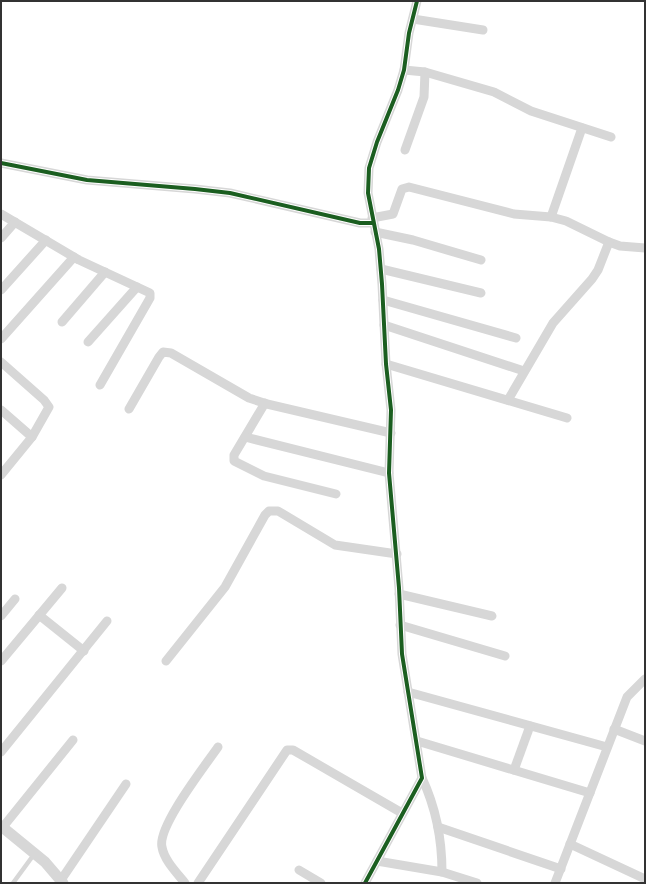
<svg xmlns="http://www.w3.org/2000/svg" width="646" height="884" viewBox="0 0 646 884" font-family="'Noto Sans',sans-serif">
  <rect width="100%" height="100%" fill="#fff"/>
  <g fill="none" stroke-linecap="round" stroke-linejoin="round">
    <polyline stroke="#d7d7d7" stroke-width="4.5" points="13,883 35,853"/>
    <g stroke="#d7d7d7" stroke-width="9">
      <polyline points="413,19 483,30"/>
      <polyline points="404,70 425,72 494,92 531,111 611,137"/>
      <polyline points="405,150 424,97 425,72"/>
      <polyline points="1,163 87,180 195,189 230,193 360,223 373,223"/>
      <polyline points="1,214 79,260 150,293 150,298 100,385"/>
      <polyline points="551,217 582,128"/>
      <polyline points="372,218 393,214 402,189 409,187 514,214 551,217 566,221 609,242 620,246 645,248"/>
      <polyline points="375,232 413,240 481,260"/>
      <polyline points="1,238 15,222"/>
      <polyline points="381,269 481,293"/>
      <polyline points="1,290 46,240"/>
      <polyline points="383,300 516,338"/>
      <polyline points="62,322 105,272"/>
      <polyline points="384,325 524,371"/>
      <polyline points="1,339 74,257"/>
      <polyline points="88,342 137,287"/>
      <polyline points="1,362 44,400 49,407 32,437 1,475"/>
      <polyline points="386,364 567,418"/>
      <polyline points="508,400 553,323 592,279 598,270 609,242"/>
      <polyline points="265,403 234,455 234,461 264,476 336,494"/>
      <polyline points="129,409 159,357 163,352 171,353 249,398 267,404 391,433"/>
      <polyline points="1,410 32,437"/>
      <polyline points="245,437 389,473"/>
      <polyline points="399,594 492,616"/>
      <polyline points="39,615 84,651"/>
      <polyline points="1,616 15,599"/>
      <polyline points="400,625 505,656"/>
      <polyline points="1,661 62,588"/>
      <polyline points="166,661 225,587 265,515 269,511 278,511 335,545 397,554"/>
      <polyline points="408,692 607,747"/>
      <polyline points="614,729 645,741"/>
      <polyline points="417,741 590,793"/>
      <polyline points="1,752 107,621"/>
      <polyline points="514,770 530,726"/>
      <path d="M422,778C436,808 442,838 442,872"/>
      <polyline points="3,827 73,740"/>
      <polyline points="438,827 561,869"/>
      <polyline points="570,844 645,879"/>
      <polyline points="377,861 442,872 477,883"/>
      <polyline points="299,870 321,883"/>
      <polyline points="61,880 126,784"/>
      <path d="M185,883C177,873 164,860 162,847C157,827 205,766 218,747"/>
      <polyline points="198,883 287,750 293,750 402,813"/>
      <polyline points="365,883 422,778 402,654 399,588 389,473 391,410 386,364 382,284 379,249 368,193 369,168 377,142 398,90 404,70 409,33 417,1"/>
      <polyline points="555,883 627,697 645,679"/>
    </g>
    <polyline stroke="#d7d7d7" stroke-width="11" points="1,826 45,862 63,883"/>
    <defs>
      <g id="cycleway">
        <polyline points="1,163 87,180 195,189 230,193 360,223 373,223"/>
        <polyline points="365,883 422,778 402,654 399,588 389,473 391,410 386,364 382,284 379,249 368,193 369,168 377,142 398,90 404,70 409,33 417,1"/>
      </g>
    </defs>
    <use href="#cycleway" stroke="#fff" stroke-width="6"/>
    <use href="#cycleway" stroke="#1b5e20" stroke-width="4"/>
  </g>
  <rect width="646" height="884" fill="none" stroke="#333333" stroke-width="4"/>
</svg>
